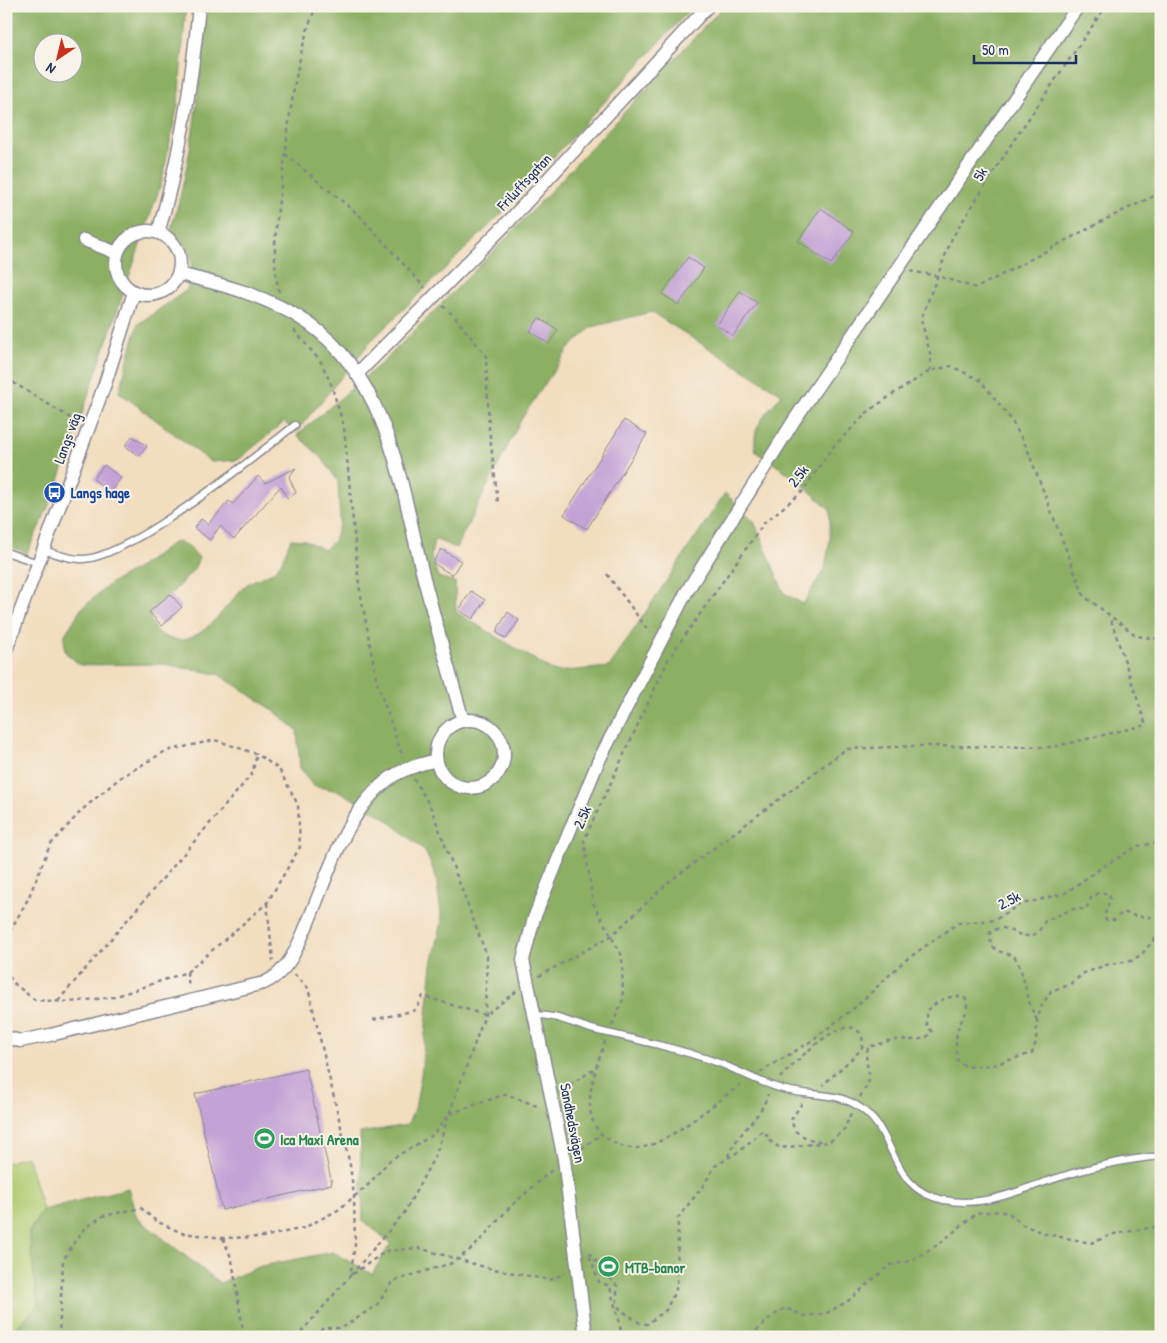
<svg xmlns="http://www.w3.org/2000/svg" width="1167" height="1343" viewBox="0 0 1167 1343" font-family="'Patrick Hand',sans-serif">
  <rect width="100%" height="100%" fill="#f7f3e8"/>
  <filter id="ink" filterUnits="userSpaceOnUse"><feTurbulence type="fractalNoise" baseFrequency=".02" numOctaves="2"/><feDisplacementMap in="SourceGraphic" scale="10" xChannelSelector="R" yChannelSelector="G"/><feConvolveMatrix kernelMatrix="1 2 1 2 8 2 1 2 1" color-interpolation-filters="sRGB"/></filter>
  <filter id="wash" filterUnits="userSpaceOnUse"><feTurbulence type="fractalNoise" baseFrequency=".0096" numOctaves="4" result="noise"/><feDisplacementMap in="SourceGraphic" scale="20" xChannelSelector="R" yChannelSelector="G"/><feGaussianBlur stdDeviation="1.12" result="paint"/><feColorMatrix in="noise" values="0 0 0 0 0 0 0 0 0 0 0 0 0 0 0 0 0 1.4 0 .05"/><feComposite in="paint" operator="in"/></filter>
  <g filter="url(#wash)">
    <rect width="100%" height="100%" fill="#f2ddbe"/>
    <polygon fill="#b1cc72" stroke="#667e68" points="27,1156 43,1210 29,1232 38,1306 6,1337 6,1163"/>
    <g fill="#8cb064" stroke="#547061" fill-rule="evenodd">
      <path d="M6,6H186L178,104L161,184L55,492L27,553L6,545ZM42,42H72V72H42Z"/>
      <path d="M207,6H693L503,212L372,340L296,432L284,422L238,460L211,462L119,392L138,324L187,290C196,255 194,255 171,229C194,157 199,81 207,6Z"/>
      <path d="M724,6H1161V1337H8L38,1306L29,1232L43,1210L128,1188L137,1218L220,1283L261,1266L333,1252L372,1274L391,1243L363,1221L360,1133L407,1125L415,1109L421,1075L432,964L442,922L436,876L425,851L384,817L339,791L313,786L300,768L297,730L272,709L218,674L162,664L80,665L65,652L64,636L81,609L111,583L138,568L176,541L189,546L199,558L194,569L150,617C152,628 156,632 166,637C199,652 225,605 245,586C254,578 271,576 278,567C284,560 287,547 291,539L305,540L324,550L334,541L340,522L338,481L322,458L297,435L383,362L497,248ZM651,312L782,394C767,414 750,425 756,452L791,475L830,509V539L825,568L803,604L784,593L754,521L725,493L609,667L555,672L456,612L455,582L438,577L431,557L434,539L456,548L522,418L569,348L592,327Z"/>
    </g>
    <g id="blocks">
      <g fill="#c4a2d6">
        <polygon points="821,208 854,232 831,264 798,241"/>
        <polygon points="688,257 704,268 679,305 662,294"/>
        <polygon points="740,291 757,303 733,336 717,325"/>
        <polygon points="539,318 558,330 549,344 530,331"/>
        <polygon points="624,420 647,434 587,529 564,515"/>
        <polygon points="132,436 147,446 139,456 125,446"/>
        <polygon points="104,465 121,478 110,492 93,479"/>
        <polygon points="296,468 289,477 296,493 287,498 281,486 234,539 220,526 210,540 194,528 201,519 208,524 229,501 233,504 258,476 265,483"/>
        <polygon points="441,549 461,561 452,575 433,563"/>
        <polygon points="471,591 485,600 473,619 459,610"/>
        <polygon points="170,594 182,607 162,626 149,612"/>
        <polygon points="508,612 519,620 506,639 496,632"/>
        <polygon points="306,1069 332,1184 222,1210 195,1094"/>
      </g>
    </g>
  </g>
  <g filter="url(#ink)">
    <use href="#blocks" fill-opacity="0" stroke="#86868e" stroke-width="1"/>
    <g fill="none" stroke-linecap="round" stroke-linejoin="round">
      <defs>
        <g id="service">
          <path d="M43,550C54,553 68,559 80,559C124,562 256,456 295,425"/>
          <polyline points="6,552 38,563"/>
          <path d="M533,1015C557,1014 577,1026 599,1031C639,1040 680,1049 719,1063C742,1072 762,1084 786,1090C809,1096 834,1092 856,1105C900,1131 886,1189 944,1200C985,1208 1019,1190 1057,1178C1091,1167 1126,1159 1161,1156"/>
        </g>
        <g id="minor">
          <circle cx="148" cy="263" r="32"/>
          <path d="M158,233C180,158 192,83 199,6"/>
          <polyline points="84,240 117,253"/>
          <path d="M179,274C224,285 269,296 308,323C388,379 401,484 422,571C435,621 449,671 463,721"/>
          <polyline points="357,374 510,220 708,6"/>
          <polyline points="6,650 105,384 134,292"/>
          <circle cx="470" cy="754" r="34"/>
          <path d="M6,1037L20,1041L50,1035L264,983C288,972 296,950 306,927C328,876 345,809 393,776C406,768 421,764 436,760"/>
          <polyline points="586,1337 564,1159 523,960 534,918 598,762 687,591 795,419 1078,6"/>
        </g>
      </defs>
      <use href="#service" stroke="#86868e" stroke-width="9"/>
      <use href="#minor" stroke="#86868e" stroke-width="15"/>
      <g stroke="#86868e" stroke-width="2.5" stroke-dasharray="4 4" stroke-linecap="butt">
        <polyline points="344,6 347,6"/>
        <polyline points="285,154 360,216 425,288"/>
        <path d="M910,271L938,276L976,288C1038,257 1097,221 1161,193"/>
        <path d="M279,292C270,252 278,211 283,171C290,115 295,58 316,6"/>
        <polyline points="443,306 455,317 486,356 489,428 498,503"/>
        <polyline points="294,330 321,362 331,384 344,427 359,585 377,682 403,758"/>
        <polyline points="930,371 931,357 921,319 952,238 1014,140 1106,6"/>
        <polyline points="6,378 77,422"/>
        <polyline points="607,574 650,633"/>
        <polyline points="267,903 273,961"/>
        <polyline points="6,938 28,899 50,845 83,809 121,777 166,751 215,740 257,754 279,769 298,805 300,847 267,903 187,972 114,997 70,1002 35,1000 12,982 6,969"/>
        <polyline points="187,972 189,988"/>
        <polyline points="294,974 308,988 350,1165 354,1196 355,1245 350,1276 297,1337"/>
        <polyline points="539,976 611,936 670,881 846,749 916,746 1053,747 1146,725 1110,617"/>
        <polyline points="58,1001 252,774 257,754"/>
        <polyline points="373,1020 416,1010 423,996 485,1015 518,990"/>
        <path d="M1037,1020C1024,998 1027,977 1014,956C998,951 989,951 990,932L1001,927C1020,934 1034,945 1045,921L1073,909H1086L1091,898L1100,892L1109,894L1110,899L1104,917L1106,920H1114L1123,912L1135,916L1161,918"/>
        <polyline points="612,1025 623,1000 622,956 593,903 584,840 669,658 764,523 802,492 832,448 870,410 896,392 930,371 951,366 980,380 1010,418 1026,446 1084,596 1137,636 1161,639"/>
        <path d="M605,1041C595,1072 574,1121 611,1141C622,1147 631,1150 644,1147C672,1141 718,1100 743,1083"/>
        <polyline points="760,1072 807,1044 858,1005 903,962 958,923 995,920 1019,905 1065,893 1104,866 1138,846 1161,842"/>
        <path d="M780,1078C784,1073 789,1069 794,1064C804,1054 845,1014 859,1032C863,1037 864,1044 861,1050L823,1085"/>
        <polyline points="563,1089 596,1068"/>
        <path d="M860,1097C863,1091 871,1082 869,1074C867,1064 864,1057 869,1046C876,1046 881,1043 888,1041C901,1037 923,1045 932,1032L927,1025V1010C937,1002 954,991 966,999C970,1015 961,1017 958,1029C955,1038 956,1054 958,1062L967,1067L993,1065L1032,1053L1036,1042L1037,1020L1042,1005L1051,991L1069,985L1084,973L1109,964L1131,961L1142,954L1161,931"/>
        <polyline points="802,1103 791,1120 795,1131 808,1139 825,1142"/>
        <polyline points="575,1153 600,1135"/>
        <path d="M728,1156C737,1133 761,1118 768,1094"/>
        <polyline points="223,1238 232,1260 244,1337"/>
        <polyline points="589,1253 617,1286 617,1305 621,1310 640,1323 647,1324 666,1310 677,1287 678,1218 703,1186 715,1166 741,1150 761,1132 764,1131 771,1142 780,1148 829,1142 844,1130 851,1113"/>
        <path d="M590,1257L599,1282L610,1286C613,1304 621,1319 621,1337"/>
        <polyline points="353,1274 386,1251 419,1248 488,1268 550,1280 565,1273"/>
        <polyline points="351,1275 404,1213 436,1154 449,1114 506,1094 537,1106 539,1104"/>
        <polyline points="59,1337 63,1260 74,1243 85,1228 103,1216 141,1208 156,1221 182,1233 223,1238 263,1237 304,1228 338,1210 368,1185 390,1160 433,1135 449,1114 485,1015 487,956 431,808 414,779"/>
        <polyline points="315,1337 323,1328 342,1328 377,1305 393,1281 452,1263 474,1247 511,1206 552,1170"/>
        <polyline points="751,1337 767,1320 785,1308 805,1316 827,1313 848,1301 890,1265 911,1261 939,1244 977,1213 1000,1211 1010,1214 1023,1225 1046,1234 1091,1243 1114,1234 1161,1226"/>
      </g>
      <use href="#service" stroke="#fff" stroke-width="6"/>
      <use href="#minor" stroke="#fff" stroke-width="12"/>
    </g>
  </g>
  <defs>
    <symbol id="bus-disc" viewBox="-11 -11 22 22"><circle r="9.5" fill="#1a4fb4" stroke="#f7f3e8"/><path d="M-5-6H5V4H4V6H2V4H-2V6H-4V4H-5ZM-3.5-4V0h7V-4ZM-3.5 1.2v1.5H-2V1.2ZM2 1.2v1.5H3.5V1.2Z" fill="#fff"/></symbol>
    <symbol id="stadium-disc" viewBox="-11 -11 22 22"><circle r="9.5" fill="#2e9e5b" stroke="#f7f3e8"/><path d="M0-5a6.5 5 0 1 0 0 10a6.5 5 0 1 0 0-10ZM-3.5-1.8h7v3.6h-7Z" fill="#fff"/></symbol>
  </defs>
  <g fill-rule="evenodd">
    <use href="#bus-disc" x="42" y="480" width="25" height="25"/>
    <use href="#stadium-disc" x="252" y="1126" width="25" height="25"/>
    <use href="#stadium-disc" x="596" y="1254" width="25" height="25"/>
  </g>
  <g text-anchor="middle" dominant-baseline="central" stroke-width="4" stroke-linejoin="round" paint-order="stroke">
    <g font-size="15" fill="#1b2f5e" stroke="#f7f3e8">
      <text transform="translate(980 174) rotate(-59)">5k</text>
      <text transform="translate(524 182) rotate(-47)">Friluftsgatan</text>
      <text transform="translate(67 438) rotate(-70)">Langs väg</text>
      <text transform="translate(798 476) rotate(-52)">2.5k</text>
      <text transform="translate(582 817) rotate(-66)">2.5k</text>
      <text transform="translate(1009 900) rotate(-27)">2.5k</text>
      <text transform="translate(573 1123) rotate(79)">Sandhedsvägen</text>
    </g>
    <g font-size="15" font-weight="bold" fill="#164399" stroke="#f7f3e8" text-anchor="start">
      <text x="71" y="492">Langs hage</text>
    </g>
    <g font-size="15" font-weight="bold" fill="#27864d" stroke="#f7f3e8" text-anchor="start">
      <text x="280" y="1139">Ica Maxi Arena</text>
      <text x="625" y="1267">MTB-banor</text>
    </g>
  </g>
  <rect width="1167" height="1343" fill="none" stroke="#f7f3e8" stroke-width="25"/>
  <g transform="translate(58 58) rotate(215)"><circle r="24" fill="#f7f3e8" stroke="#9fa5b1"/>
  <path d="M0-4L9 19L0 12L-9 19Z" fill="#c8321e"/>
  <text y="-8" font-size="14" font-weight="bold" text-anchor="middle" fill="#1b2f5e">N</text>
  </g>
  <path d="M974 55v8h102v-8" fill="none" stroke="#1b2f5e" stroke-width="2.5"/>
  <text x="982" y="55" font-size="15" fill="#1b2f5e" stroke="#f7f3e8" stroke-width="4" paint-order="stroke">50 m</text>
</svg>
